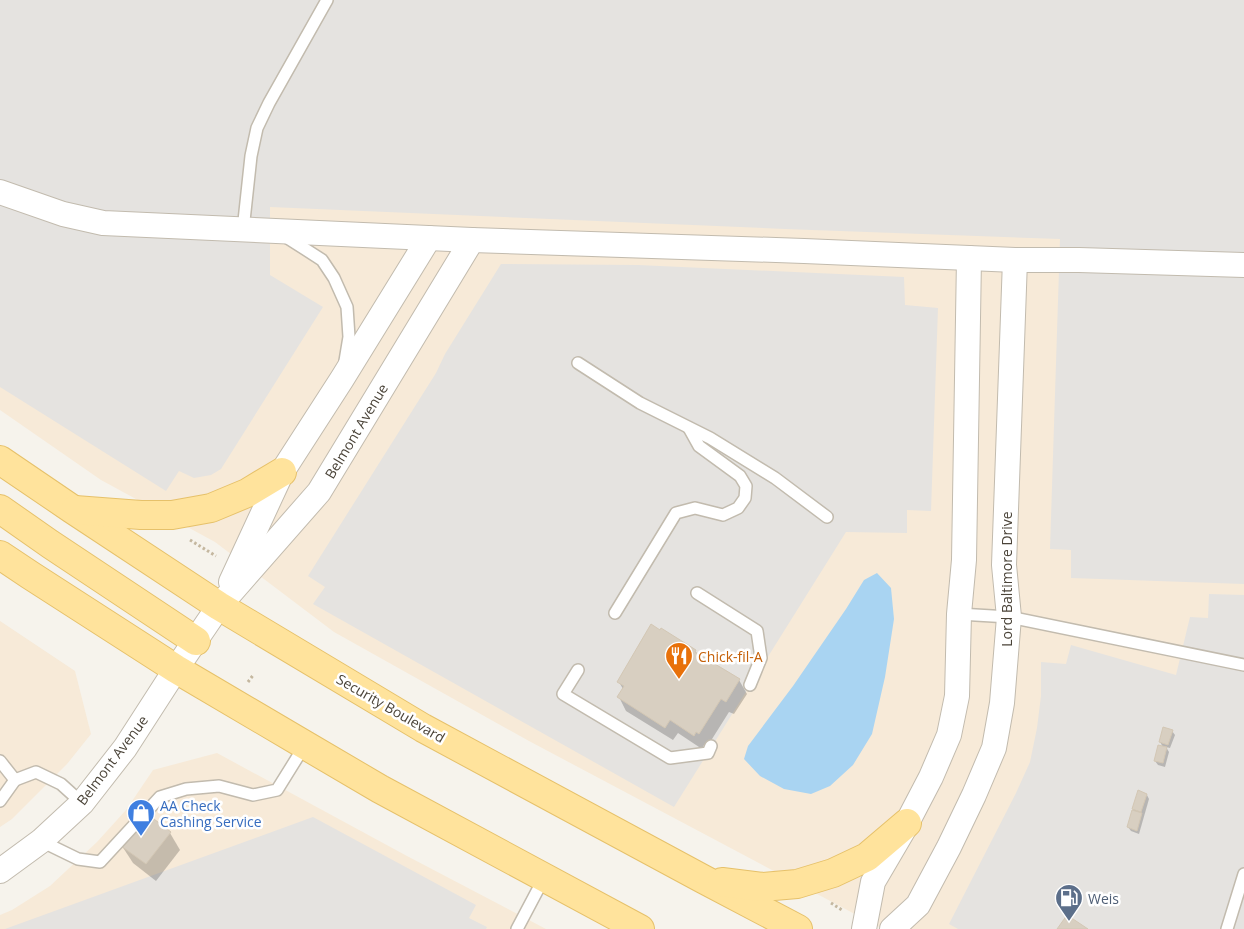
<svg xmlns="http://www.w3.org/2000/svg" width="1244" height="929" viewBox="0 0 1244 929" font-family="'Open Sans',sans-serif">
  <rect width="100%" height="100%" fill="#f6f3ec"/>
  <g fill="#f7ead8">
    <polygon points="0,0 1244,0 1244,929 883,929 529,741 334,632 215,542 101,480 0,410"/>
    <polygon points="0,621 75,671 91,734 67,764 12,819 0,827"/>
    <polygon points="217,753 407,856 546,929 0,929 0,915 12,910 50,886 97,842 126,810 153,770"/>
  </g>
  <g fill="#e5e3e0">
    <polygon points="0,0 1244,0 1244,584 1071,578 1071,550 1050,549 1060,239 785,229 270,207 270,275 323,307 221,469 211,475 194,478 179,471 166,491 0,387"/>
    <polygon points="501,264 638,265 904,277 905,305 938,308 931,511 907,510 907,533 846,532 674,807 313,604 325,587 308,576 436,373 445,354"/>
    <polygon points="1209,594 1244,595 1244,929 958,929 949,924 1016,793 1030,762 1037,728 1041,696 1041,662 1066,664 1071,645 1176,675 1190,617 1208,618"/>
    <polygon points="313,817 476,905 469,918 487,927 486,929 5,929"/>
  </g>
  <polygon fill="#a9d4f2" points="877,573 891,588 894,619 885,677 872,734 853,765 830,786 811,794 784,789 760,776 744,759 748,746 793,686 846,609 864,580"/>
  <g fill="#0003">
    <polygon points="695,651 698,655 739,680 747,694 734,714 729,712 707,747 704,745 702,749 678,733 673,740 626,711 619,697 623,689 619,682"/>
    <polygon points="1172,731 1175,735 1170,748 1166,747 1169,752 1165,767 1158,765 1155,761 1163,747 1160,742"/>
    <polygon points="1139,792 1147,795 1149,799 1139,834 1131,831 1128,827"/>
    <polygon points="143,827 170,833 180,850 156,881 133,863 122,846"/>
  </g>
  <g fill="#d8cfc1" stroke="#d3c7b4">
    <polygon points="651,624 660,630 661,628 696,650 695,652 740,679 726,702 721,699 699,734 696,732 694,736 670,720 665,728 617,697 624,686 617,682"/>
    <polygon points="1163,727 1173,730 1168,745 1159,742"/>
    <polygon points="1158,745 1167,747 1163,763 1154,761"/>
    <polygon points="1138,790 1147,794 1141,812 1132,809"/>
    <polygon points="1132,810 1142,813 1137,831 1127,827"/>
    <polygon points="150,816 171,832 146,864 121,846 139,822 143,826"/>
    <polygon points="1067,915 1088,929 1057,929"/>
  </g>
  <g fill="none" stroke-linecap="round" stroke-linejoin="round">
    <defs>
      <g id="service">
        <polyline points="243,230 251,156 257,128 269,103 327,0"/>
        <polyline points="283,235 322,260 334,278 347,307 349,337 345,361"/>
        <polyline points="578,363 640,403 710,438 775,478 827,517"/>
        <polyline points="697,593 757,631 761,658 750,685"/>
        <polyline points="615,613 676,513 695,508 723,515 738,508 745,498 746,486 740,476 699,446 689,428"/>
        <polyline points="959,614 1009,617 1244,665"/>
        <polyline points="578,670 563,694 670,758 708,753 711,746"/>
        <polyline points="0,761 15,780 36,772 61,784 82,803"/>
        <polyline points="0,801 15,780"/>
        <polyline points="41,841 78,859 100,862 160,797 186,789 219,786 253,795 277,790 305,745"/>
        <polyline points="517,929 544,878"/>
        <polyline points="1227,929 1244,874"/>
      </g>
      <g id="minor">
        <polyline points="0,192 63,214 103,223 472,240 804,251 969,258 1015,260 1079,260 1244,265"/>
        <polyline points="231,582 282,472 342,379 429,238"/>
        <polyline points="0,871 41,841 82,803 125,748 176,669 219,606 319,492 472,240"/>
        <polyline points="864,929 873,882 907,824 907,823 931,777 949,735 957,696 959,614 964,560 969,258"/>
        <polyline points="892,929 918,905 949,847 974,795 994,748 1002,703 1009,617 1004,565 1015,260"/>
      </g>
      <g id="primary">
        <polyline points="0,460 72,509 219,606 423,728 703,879 798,929"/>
        <polyline points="0,509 50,544 196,641"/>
        <polyline points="75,510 141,515 172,515 211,508 247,493 282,472"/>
        <polyline points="0,555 30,575 176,669 305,745 380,789 640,929"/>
        <polyline points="722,882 762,887 797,884 833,873 867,857 907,823"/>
      </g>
    </defs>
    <use href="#service" stroke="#c2bbae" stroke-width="14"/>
    <use href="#minor" stroke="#c2bbae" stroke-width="26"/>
    <use href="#primary" stroke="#e6c16a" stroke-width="30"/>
    <g stroke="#c4b79f" stroke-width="3" stroke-dasharray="2.5 2.5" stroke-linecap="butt">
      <polyline points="190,540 216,556"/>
      <polyline points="248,682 254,674"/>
      <polyline points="831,903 842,910"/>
    </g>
    <use href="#service" stroke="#fff" stroke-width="11"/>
    <use href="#minor" stroke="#fff" stroke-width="24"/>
    <use href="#primary" stroke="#ffe39c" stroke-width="28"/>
  </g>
  <defs>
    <symbol id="restaurant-pin" viewBox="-11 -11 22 30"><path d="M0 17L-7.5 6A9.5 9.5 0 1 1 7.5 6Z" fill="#e8710a" stroke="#fff"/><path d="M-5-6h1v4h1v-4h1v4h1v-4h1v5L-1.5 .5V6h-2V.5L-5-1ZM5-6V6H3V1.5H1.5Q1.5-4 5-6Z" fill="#fff"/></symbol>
    <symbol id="shop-pin" viewBox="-11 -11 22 30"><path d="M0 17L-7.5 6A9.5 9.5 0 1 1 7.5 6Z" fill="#3f7fe0" stroke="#fff"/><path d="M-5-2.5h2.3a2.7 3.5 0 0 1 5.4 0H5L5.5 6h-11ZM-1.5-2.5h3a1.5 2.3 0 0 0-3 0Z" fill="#fff"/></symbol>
    <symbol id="fuel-pin" viewBox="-11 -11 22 30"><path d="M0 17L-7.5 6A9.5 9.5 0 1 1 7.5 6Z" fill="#5c6f8a" stroke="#fff"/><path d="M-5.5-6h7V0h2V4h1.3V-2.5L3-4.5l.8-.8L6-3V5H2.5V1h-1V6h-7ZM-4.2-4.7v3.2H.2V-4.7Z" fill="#fff"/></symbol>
  </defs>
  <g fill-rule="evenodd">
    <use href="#restaurant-pin" x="663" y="640" width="32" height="43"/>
    <use href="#shop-pin" x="125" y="797" width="32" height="43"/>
    <use href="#fuel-pin" x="1053" y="882" width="32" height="43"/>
  </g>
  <g text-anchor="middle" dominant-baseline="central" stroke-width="5" stroke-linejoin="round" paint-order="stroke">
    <g font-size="14" fill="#4b4439" stroke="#fff">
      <text transform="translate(356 431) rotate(-59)">Belmont Avenue</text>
      <text transform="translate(1006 579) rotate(-90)">Lord Baltimore Drive</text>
      <text transform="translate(391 708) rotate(30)">Security Boulevard</text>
      <text transform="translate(112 760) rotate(-53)">Belmont Avenue</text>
    </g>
    <g font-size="14" fill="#c56008" stroke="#fff" text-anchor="start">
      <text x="698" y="656">Chick-fil-A</text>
    </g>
    <g font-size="14" fill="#366cbe" stroke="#fff" text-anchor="start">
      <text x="160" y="805">AA Check<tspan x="160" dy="16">Cashing Service</tspan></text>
    </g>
    <g font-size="14" fill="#4e5e75" stroke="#fff" text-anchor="start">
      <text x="1088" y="898">Weis</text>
    </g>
  </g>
</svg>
